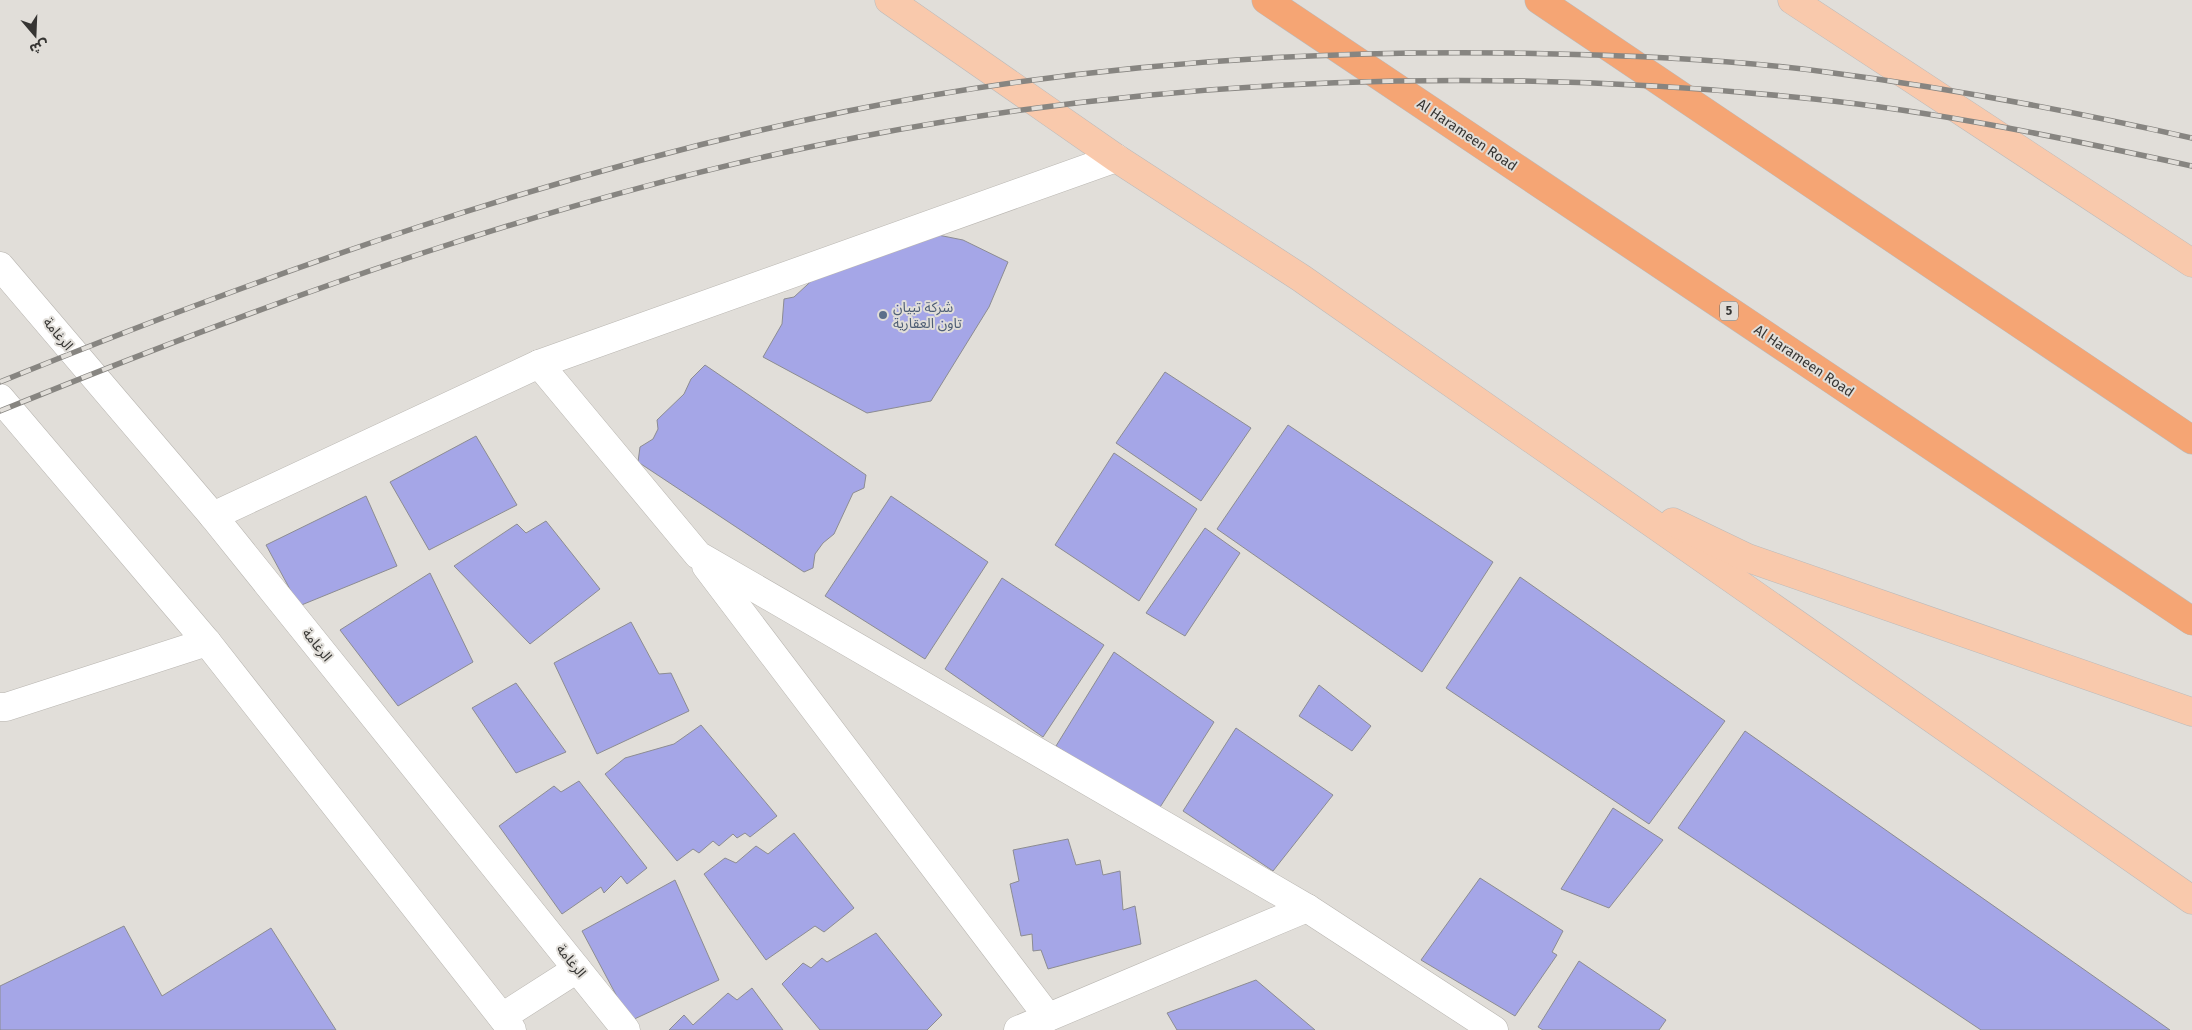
<svg xmlns="http://www.w3.org/2000/svg" width="2192" height="1030" viewBox="0 0 2192 1030" font-family="'Fira Sans','Noto Sans Arabic',sans-serif">
  <rect width="100%" height="100%" fill="#e1ded9"/>
  <g fill="#a5a6e7" stroke="#8c8c92">
    <polygon points="913,230 963,240 1008,262 989,307 931,401 867,413 763,357 782,324 784,299 794,297 820,273"/>
    <polygon points="705,365 866,475 864,488 853,493 834,534 823,543 815,554 813,568 804,572 638,462 640,447 653,439 658,429 657,420 684,394 691,379"/>
    <polygon points="1165,372 1251,428 1201,501 1116,443"/>
    <polygon points="1288,425 1493,562 1422,672 1217,529"/>
    <polygon points="476,436 517,505 429,550 390,482"/>
    <polygon points="1114,453 1197,509 1139,601 1055,545"/>
    <polygon points="366,496 397,566 299,606 266,545"/>
    <polygon points="891,496 988,562 925,659 825,596"/>
    <polygon points="546,521 600,589 530,644 454,566 517,524 526,533"/>
    <polygon points="1205,528 1240,553 1185,636 1146,613"/>
    <polygon points="430,573 473,662 398,706 340,630"/>
    <polygon points="1520,577 1725,721 1649,824 1446,688"/>
    <polygon points="1002,578 1104,645 1043,737 945,669"/>
    <polygon points="631,622 659,674 671,673 689,711 597,754 554,663"/>
    <polygon points="1114,652 1214,722 1157,812 1056,746"/>
    <polygon points="516,683 566,752 516,773 472,708"/>
    <polygon points="1319,685 1371,726 1352,751 1299,716"/>
    <polygon points="701,725 777,816 750,837 745,833 737,838 733,834 719,846 713,841 699,853 693,849 677,861 605,774 625,758 674,744"/>
    <polygon points="1236,728 1333,795 1273,871 1183,811"/>
    <polygon points="1745,731 2170,1030 1981,1030 1678,828"/>
    <polygon points="579,781 647,868 627,884 621,876 604,893 601,887 562,914 499,826 554,786 561,792"/>
    <polygon points="1613,808 1663,840 1609,908 1561,889"/>
    <polygon points="794,833 854,908 824,932 815,926 766,960 704,874 725,858 736,863 756,846 768,854"/>
    <polygon points="1068,839 1076,865 1100,860 1103,875 1120,871 1123,910 1135,906 1141,944 1048,969 1041,950 1033,951 1032,934 1021,936 1010,884 1019,881 1013,850"/>
    <polygon points="1480,878 1563,931 1552,952 1557,955 1515,1016 1421,960"/>
    <polygon points="675,880 719,980 630,1021 582,931"/>
    <polygon points="124,926 162,996 271,928 336,1030 0,1030 0,986"/>
    <polygon points="876,933 942,1015 927,1030 820,1030 782,984 803,963 811,968 822,958 827,962"/>
    <polygon points="1579,961 1666,1020 1659,1030 1543,1030 1538,1027"/>
    <polygon points="1256,980 1315,1030 1177,1030 1167,1013"/>
    <polygon points="752,988 783,1030 669,1030 684,1015 693,1025 728,993 737,1000"/>
  </g>
  <g fill="none" stroke-linecap="round" stroke-linejoin="round">
    <defs>
      <g id="minor">
        <polyline points="0,266 213,516 626,1030"/>
        <polyline points="539,364 698,555 1307,908 1494,1030"/>
        <polyline points="0,398 207,642 512,1030"/>
        <polyline points="213,516 539,364 1116,158"/>
        <polyline points="706,566 1048,1017"/>
        <polyline points="0,707 6,707 207,642"/>
        <polyline points="502,1017 577,969"/>
        <polyline points="1018,1030 1307,908"/>
      </g>
      <g id="major">
        <polyline points="889,0 1116,158 1301,278 2192,900"/>
        <polyline points="1792,0 2192,263"/>
        <polyline points="1673,522 1748,558 2192,712"/>
      </g>
      <g id="highway">
        <polyline points="1266,0 2192,621"/>
        <polyline points="1539,0 2192,440"/>
      </g>
    </defs>
    <use href="#minor" stroke="#b9b6b1" stroke-width="29"/>
    <use href="#major" stroke="#bbbaba" stroke-width="29"/>
    <use href="#highway" stroke="#bbbaba" stroke-width="29"/>
    <use href="#minor" stroke="#fff" stroke-width="28"/>
    <use href="#major" stroke="#f9c9ac" stroke-width="28"/>
    <use href="#highway" stroke="#f5a574" stroke-width="28"/>
    <defs>
      <g id="rail">
        <path d="M0,382C276,270 556,171 848,111C1065,67 1289,50 1510,53C1615,55 1721,58 1826,72C1949,88 2071,111 2192,138"/>
        <path d="M0,411C278,298 563,194 859,137C1172,76 1497,66 1814,99C1941,112 2067,139 2192,166"/>
      </g>
    </defs>
    <use href="#rail" stroke="#878581" stroke-width="5.5"/>
    <use href="#rail" stroke="#e1ded9" stroke-width="4" stroke-dasharray="11" stroke-linecap="butt"/>
  </g>
  <circle fill="#5c6f8a" stroke="#e1ded9" stroke-width="2" cx="883" cy="315" r="5"/>
  <g text-anchor="middle" dominant-baseline="central" stroke-width="4" stroke-linejoin="round" paint-order="stroke">
    <rect fill="#e1ded9" stroke="#696865" stroke-width="1" x="1720" y="301.5" width="18" height="19" rx="4"/>
    <g font-size="12" font-weight="bold" fill="#363533">
      <text x="1729" y="311">5</text>
    </g>
    <g font-size="14" fill="#363533" stroke="#e1ded9">
      <text transform="translate(1467 135) rotate(34)">Al Harameen Road</text>
      <text transform="translate(58 334) rotate(50)">الرغامة</text>
      <text transform="translate(1804 361) rotate(34)">Al Harameen Road</text>
      <text transform="translate(317 645) rotate(51)">الرغامة</text>
      <text transform="translate(571 961) rotate(51)">الرغامة</text>
    </g>
    <g font-size="14" fill="#4e5e75" stroke="#e1ded9" text-anchor="start">
      <text x="893" y="307">شركة تبيان<tspan x="893" dy="16">تاون العقارية</tspan></text>
    </g>
  </g>
  <g transform="translate(35 35) rotate(161)" stroke="#e1ded9" stroke-width="4" paint-order="stroke">
  <path d="M0-4L9 19L0 12L-9 19Z" fill="#363533"/>
  <text y="-8" font-size="14" font-weight="bold" text-anchor="middle" fill="#363533">ش</text>
  </g>
</svg>
